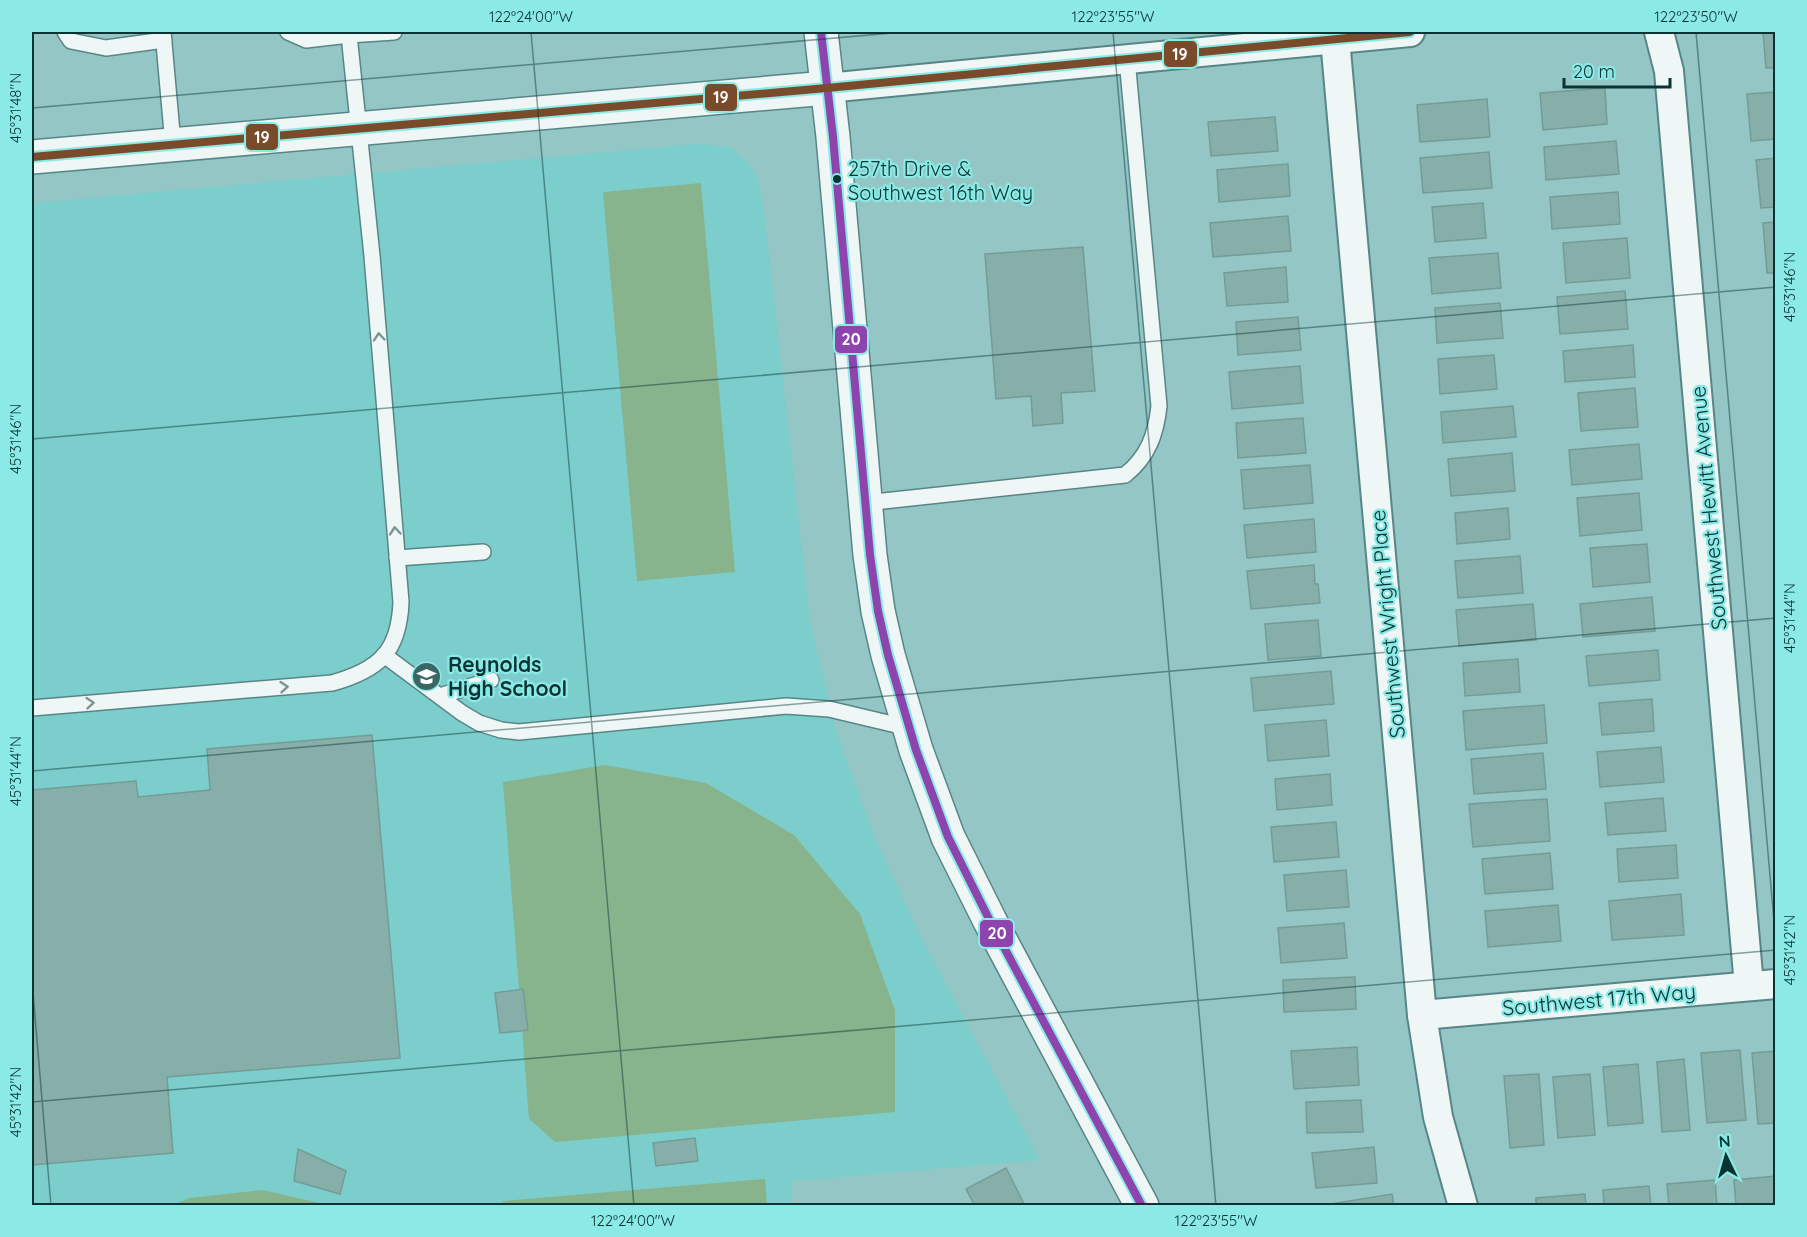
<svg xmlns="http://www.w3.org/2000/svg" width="1807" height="1237" viewBox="0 0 1807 1237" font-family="Quicksand,sans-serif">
  <rect width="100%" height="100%" fill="#93c6c5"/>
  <polygon fill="#7bcecc" points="697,144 730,147 749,163 758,179 764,211 810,622 836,731 874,836 921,937 1040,1160 791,1181 792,1206 32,1206 32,203"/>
  <g fill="#87b48d">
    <polygon points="701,183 735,572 637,581 603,192"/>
    <polygon points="605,765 706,783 794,835 860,914 895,1010 895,1112 555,1142 529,1119 503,782"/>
    <polygon points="765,1179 767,1205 503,1205 503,1201"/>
    <polygon points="262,1190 329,1205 173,1205 189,1198"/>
  </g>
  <g fill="#87afa9" stroke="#749c97" stroke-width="1.5">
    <polygon points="1763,32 1776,32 1776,68 1766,68"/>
    <polygon points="1605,88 1607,124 1543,130 1540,93"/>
    <polygon points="1776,92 1776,139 1751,141 1747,94"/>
    <polygon points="1487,99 1490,137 1420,142 1417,105"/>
    <polygon points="1275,117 1278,151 1211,156 1208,122"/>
    <polygon points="1616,141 1619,174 1546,180 1544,147"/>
    <polygon points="1489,152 1492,188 1423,193 1420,158"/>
    <polygon points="1776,158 1776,207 1761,208 1756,160"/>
    <polygon points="1288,164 1290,196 1219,202 1217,170"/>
    <polygon points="1618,192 1620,224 1552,229 1550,197"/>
    <polygon points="1483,203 1486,238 1435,242 1432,207"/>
    <polygon points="1288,216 1291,251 1213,257 1210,223"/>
    <polygon points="1776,222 1776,273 1767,273 1763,223"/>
    <polygon points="1627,238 1630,278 1566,283 1563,243"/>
    <polygon points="1083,247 1095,391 1061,393 1063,423 1033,426 1031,396 996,399 985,254"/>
    <polygon points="1498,253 1501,288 1432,294 1429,258"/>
    <polygon points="1286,267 1288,302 1227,306 1224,273"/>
    <polygon points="1625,291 1628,329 1560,334 1557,297"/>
    <polygon points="1500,303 1503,338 1437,343 1435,308"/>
    <polygon points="1298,317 1301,350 1238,355 1236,322"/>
    <polygon points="1633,345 1635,377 1565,382 1563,351"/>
    <polygon points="1494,355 1497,389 1440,394 1438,359"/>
    <polygon points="1300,366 1303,403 1232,409 1229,372"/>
    <polygon points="1635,388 1638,427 1581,431 1578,393"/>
    <polygon points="1513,406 1516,437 1443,443 1441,412"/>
    <polygon points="1303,418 1306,453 1238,458 1236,423"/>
    <polygon points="1639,444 1642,479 1572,485 1569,450"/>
    <polygon points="1512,453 1515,491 1451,496 1448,459"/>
    <polygon points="1310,465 1313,503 1244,509 1241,470"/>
    <polygon points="1639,493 1642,530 1580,536 1577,498"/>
    <polygon points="1508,508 1510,539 1457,544 1455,513"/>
    <polygon points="1314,519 1316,552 1247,558 1244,525"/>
    <polygon points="1647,544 1650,582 1593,587 1590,548"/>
    <polygon points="1520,556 1523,593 1458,598 1455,561"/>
    <polygon points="1314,565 1315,584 1318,584 1320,603 1251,609 1247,571"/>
    <polygon points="1652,597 1655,631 1583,637 1580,604"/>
    <polygon points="1533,604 1536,640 1459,646 1456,610"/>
    <polygon points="1318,620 1321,656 1268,660 1265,624"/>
    <polygon points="1658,650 1660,680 1589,686 1586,656"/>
    <polygon points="1518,659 1520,692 1465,696 1463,663"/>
    <polygon points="1331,671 1334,704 1254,711 1251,678"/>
    <polygon points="1652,699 1654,731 1602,735 1599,703"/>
    <polygon points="1544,705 1547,743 1466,750 1463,711"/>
    <polygon points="1326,720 1329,756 1268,761 1265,725"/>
    <polygon points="372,735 400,1058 167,1077 173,1153 32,1165 32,790 136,781 138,797 210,790 207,749"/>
    <polygon points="1661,747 1664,782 1600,787 1597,752"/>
    <polygon points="1543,753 1546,789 1474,794 1471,759"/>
    <polygon points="1330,774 1332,805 1277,810 1275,779"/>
    <polygon points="1663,798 1666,831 1608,835 1605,803"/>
    <polygon points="1547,799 1550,841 1473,847 1469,804"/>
    <polygon points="1336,822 1339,857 1274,862 1271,827"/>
    <polygon points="1676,845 1678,878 1619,882 1617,849"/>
    <polygon points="1550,853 1553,889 1485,894 1482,859"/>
    <polygon points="1346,870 1349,907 1287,911 1284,875"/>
    <polygon points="1681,894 1684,935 1612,940 1609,901"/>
    <polygon points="1558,905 1561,941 1488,947 1485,911"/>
    <polygon points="1344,923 1347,958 1281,963 1278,928"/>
    <polygon points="1355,977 1356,1009 1284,1012 1283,980"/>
    <polygon points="523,989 528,1030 500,1033 495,993"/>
    <polygon points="1357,1047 1359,1085 1294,1089 1291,1051"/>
    <polygon points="1740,1050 1746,1120 1707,1123 1701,1053"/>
    <polygon points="1776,1051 1776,1123 1758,1124 1752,1053"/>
    <polygon points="1684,1059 1690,1130 1662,1132 1657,1062"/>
    <polygon points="1638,1064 1643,1123 1608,1126 1603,1067"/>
    <polygon points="1539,1074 1544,1145 1510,1148 1504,1076"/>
    <polygon points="1590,1074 1595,1135 1558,1138 1553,1077"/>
    <polygon points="1361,1100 1363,1132 1307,1133 1306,1102"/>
    <polygon points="695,1138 698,1161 656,1166 653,1143"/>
    <polygon points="1374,1147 1377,1183 1316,1188 1312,1153"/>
    <polygon points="298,1149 346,1171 340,1194 294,1181"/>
    <polygon points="1006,1168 1025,1206 975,1206 966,1189"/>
    <polygon points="1776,1176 1776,1206 1736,1206 1734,1180"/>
    <polygon points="1715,1180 1717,1206 1669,1206 1667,1184"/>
    <polygon points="1649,1186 1651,1206 1604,1206 1603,1190"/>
    <polygon points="1392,1194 1394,1206 1325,1206 1325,1205"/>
    <polygon points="1585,1194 1586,1206 1536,1206 1536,1198"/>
  </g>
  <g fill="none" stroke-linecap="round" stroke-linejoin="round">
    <defs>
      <g id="lane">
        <polyline points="65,32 71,41 106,48 164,40"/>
        <polyline points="163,32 173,144"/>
        <polyline points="288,32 306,40 349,35"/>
        <path d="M865,503L1125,475C1148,457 1156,434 1159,406L1127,59"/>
        <polyline points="397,558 483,552"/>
        <polyline points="384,655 462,713 479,723 501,730 519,732 786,706 829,709 909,728"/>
        <polyline points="440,696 491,680"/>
        <path d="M32,708L332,683C379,670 399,652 401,602L372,256L349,35L394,32"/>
      </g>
      <g id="street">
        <polyline points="1659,32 1669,71 1749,986"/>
        <polyline points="1335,39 1422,1015 1438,1117 1463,1206"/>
        <polyline points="827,88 1410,32"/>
        <polyline points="1422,1015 1776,984"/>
      </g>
      <polyline id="secondary" points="32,157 827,88"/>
      <polyline id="primary" points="821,32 833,137 870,555 878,611 888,655 916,750 948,837 990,921 1142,1206"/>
    </defs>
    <use href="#lane" stroke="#588686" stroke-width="18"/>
    <use href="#street" stroke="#588686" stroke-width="32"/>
    <use href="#secondary" stroke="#588686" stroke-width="36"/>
    <use href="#primary" stroke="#588686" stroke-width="36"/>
    <use href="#lane" stroke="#eff6f6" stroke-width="15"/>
    <use href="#street" stroke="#eff6f6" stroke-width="28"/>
    <use href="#secondary" stroke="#eff6f6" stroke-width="33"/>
    <use href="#primary" stroke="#eff6f6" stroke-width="33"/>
    <defs>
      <polyline id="bus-1" points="821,32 833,137 870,555 878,611 888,655 916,750 948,837 990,921 1142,1206"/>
      <polyline id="bus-2" points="32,157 827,88 1410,32"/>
    </defs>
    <use href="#bus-1" stroke="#8be9e6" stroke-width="12"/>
    <use href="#bus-2" stroke="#8be9e6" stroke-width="12"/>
    <use href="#bus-1" stroke="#8e44ad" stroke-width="8"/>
    <use href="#bus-2" stroke="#7a4b2a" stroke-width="8"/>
  </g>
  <defs><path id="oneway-chevron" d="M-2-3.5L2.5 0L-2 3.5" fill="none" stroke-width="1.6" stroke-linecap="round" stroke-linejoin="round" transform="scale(1.5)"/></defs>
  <g stroke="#7c9594">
    <use href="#oneway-chevron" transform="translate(379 337) rotate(-95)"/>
    <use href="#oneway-chevron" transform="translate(395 531) rotate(-95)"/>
    <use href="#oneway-chevron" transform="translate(284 687) rotate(-5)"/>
    <use href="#oneway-chevron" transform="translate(90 703) rotate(-5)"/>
  </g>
  <path fill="none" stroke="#093433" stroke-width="1.5" stroke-opacity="0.45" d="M531,32L634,1206M1113,32L1216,1206M1696,32L1776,944M32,108L904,32M32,439L1776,287M32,771L1776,618M32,981L51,1206M32,1102L1776,950"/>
  <defs>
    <symbol id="school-disc" viewBox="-11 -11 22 22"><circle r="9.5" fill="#396766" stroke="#8be9e6"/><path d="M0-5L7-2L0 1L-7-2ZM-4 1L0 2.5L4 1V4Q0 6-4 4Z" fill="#fff"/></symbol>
  </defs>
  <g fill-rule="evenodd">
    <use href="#school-disc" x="410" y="660" width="33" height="33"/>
  </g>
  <circle fill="#093433" stroke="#8be9e6" stroke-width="2" cx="837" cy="179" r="5"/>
  <g text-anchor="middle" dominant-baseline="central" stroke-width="4.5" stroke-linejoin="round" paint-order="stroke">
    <g font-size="20" fill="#093433" stroke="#8be9e6" text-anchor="start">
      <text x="848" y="168">257th Drive &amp;<tspan x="848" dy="24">Southwest 16th Way</tspan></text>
    </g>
    <g font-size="21" fill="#093433" stroke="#8be9e6">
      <text transform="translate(1708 508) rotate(-95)">Southwest Hewitt Avenue</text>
      <text transform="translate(1387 624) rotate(-95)">Southwest Wright Place</text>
      <text transform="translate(1599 999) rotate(-5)">Southwest 17th Way</text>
    </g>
    <g font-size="21" font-weight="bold" fill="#093433" stroke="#8be9e6" text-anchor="start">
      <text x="448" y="664">Reynolds<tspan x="448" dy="24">High School</tspan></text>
    </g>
  </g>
  <g stroke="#8be9e6" stroke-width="2">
    <rect x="1163" y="40" width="35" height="28" rx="6" fill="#7a4b2a"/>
    <rect x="704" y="83" width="34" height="29" rx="6" fill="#7a4b2a"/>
    <rect x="245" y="123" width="34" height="28" rx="6" fill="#7a4b2a"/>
    <rect x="834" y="325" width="34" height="29" rx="6" fill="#8e44ad"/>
    <rect x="979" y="919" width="35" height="29" rx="6" fill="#8e44ad"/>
  </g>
  <g font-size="16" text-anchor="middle" font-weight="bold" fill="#fff">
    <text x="1180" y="60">19</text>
    <text x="721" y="103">19</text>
    <text x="262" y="143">19</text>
    <text x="851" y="345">20</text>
    <text x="997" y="939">20</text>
  </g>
  <rect width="1807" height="1237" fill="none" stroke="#8be9e6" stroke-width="66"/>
  <g transform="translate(1726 1156) rotate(355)" stroke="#8be9e6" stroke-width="4.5" paint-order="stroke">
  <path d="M0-4.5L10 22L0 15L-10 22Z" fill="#093433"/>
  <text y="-9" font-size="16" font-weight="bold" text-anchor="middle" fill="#093433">N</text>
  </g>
  <path d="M1564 78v9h106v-9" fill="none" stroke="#093433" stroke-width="3"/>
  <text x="1573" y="78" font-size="18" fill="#093433" stroke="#8be9e6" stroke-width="4.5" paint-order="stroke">20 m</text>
  <rect x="33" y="33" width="1741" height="1171" fill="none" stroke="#093433" stroke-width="2"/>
  <g font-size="15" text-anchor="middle" fill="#093433">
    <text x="531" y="22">122°24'00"W</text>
    <text x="1113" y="22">122°23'55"W</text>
    <text x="1696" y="22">122°23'50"W</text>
    <text transform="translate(16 108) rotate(-90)" y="5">45°31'48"N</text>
    <text transform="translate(1790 287) rotate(-90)" y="5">45°31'46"N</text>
    <text transform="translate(16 439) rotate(-90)" y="5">45°31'46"N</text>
    <text transform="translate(1790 618) rotate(-90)" y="5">45°31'44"N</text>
    <text transform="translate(16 771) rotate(-90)" y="5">45°31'44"N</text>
    <text transform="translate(1790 950) rotate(-90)" y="5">45°31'42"N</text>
    <text transform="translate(16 1102) rotate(-90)" y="5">45°31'42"N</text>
    <text x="633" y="1226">122°24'00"W</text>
    <text x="1216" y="1226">122°23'55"W</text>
  </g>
</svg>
